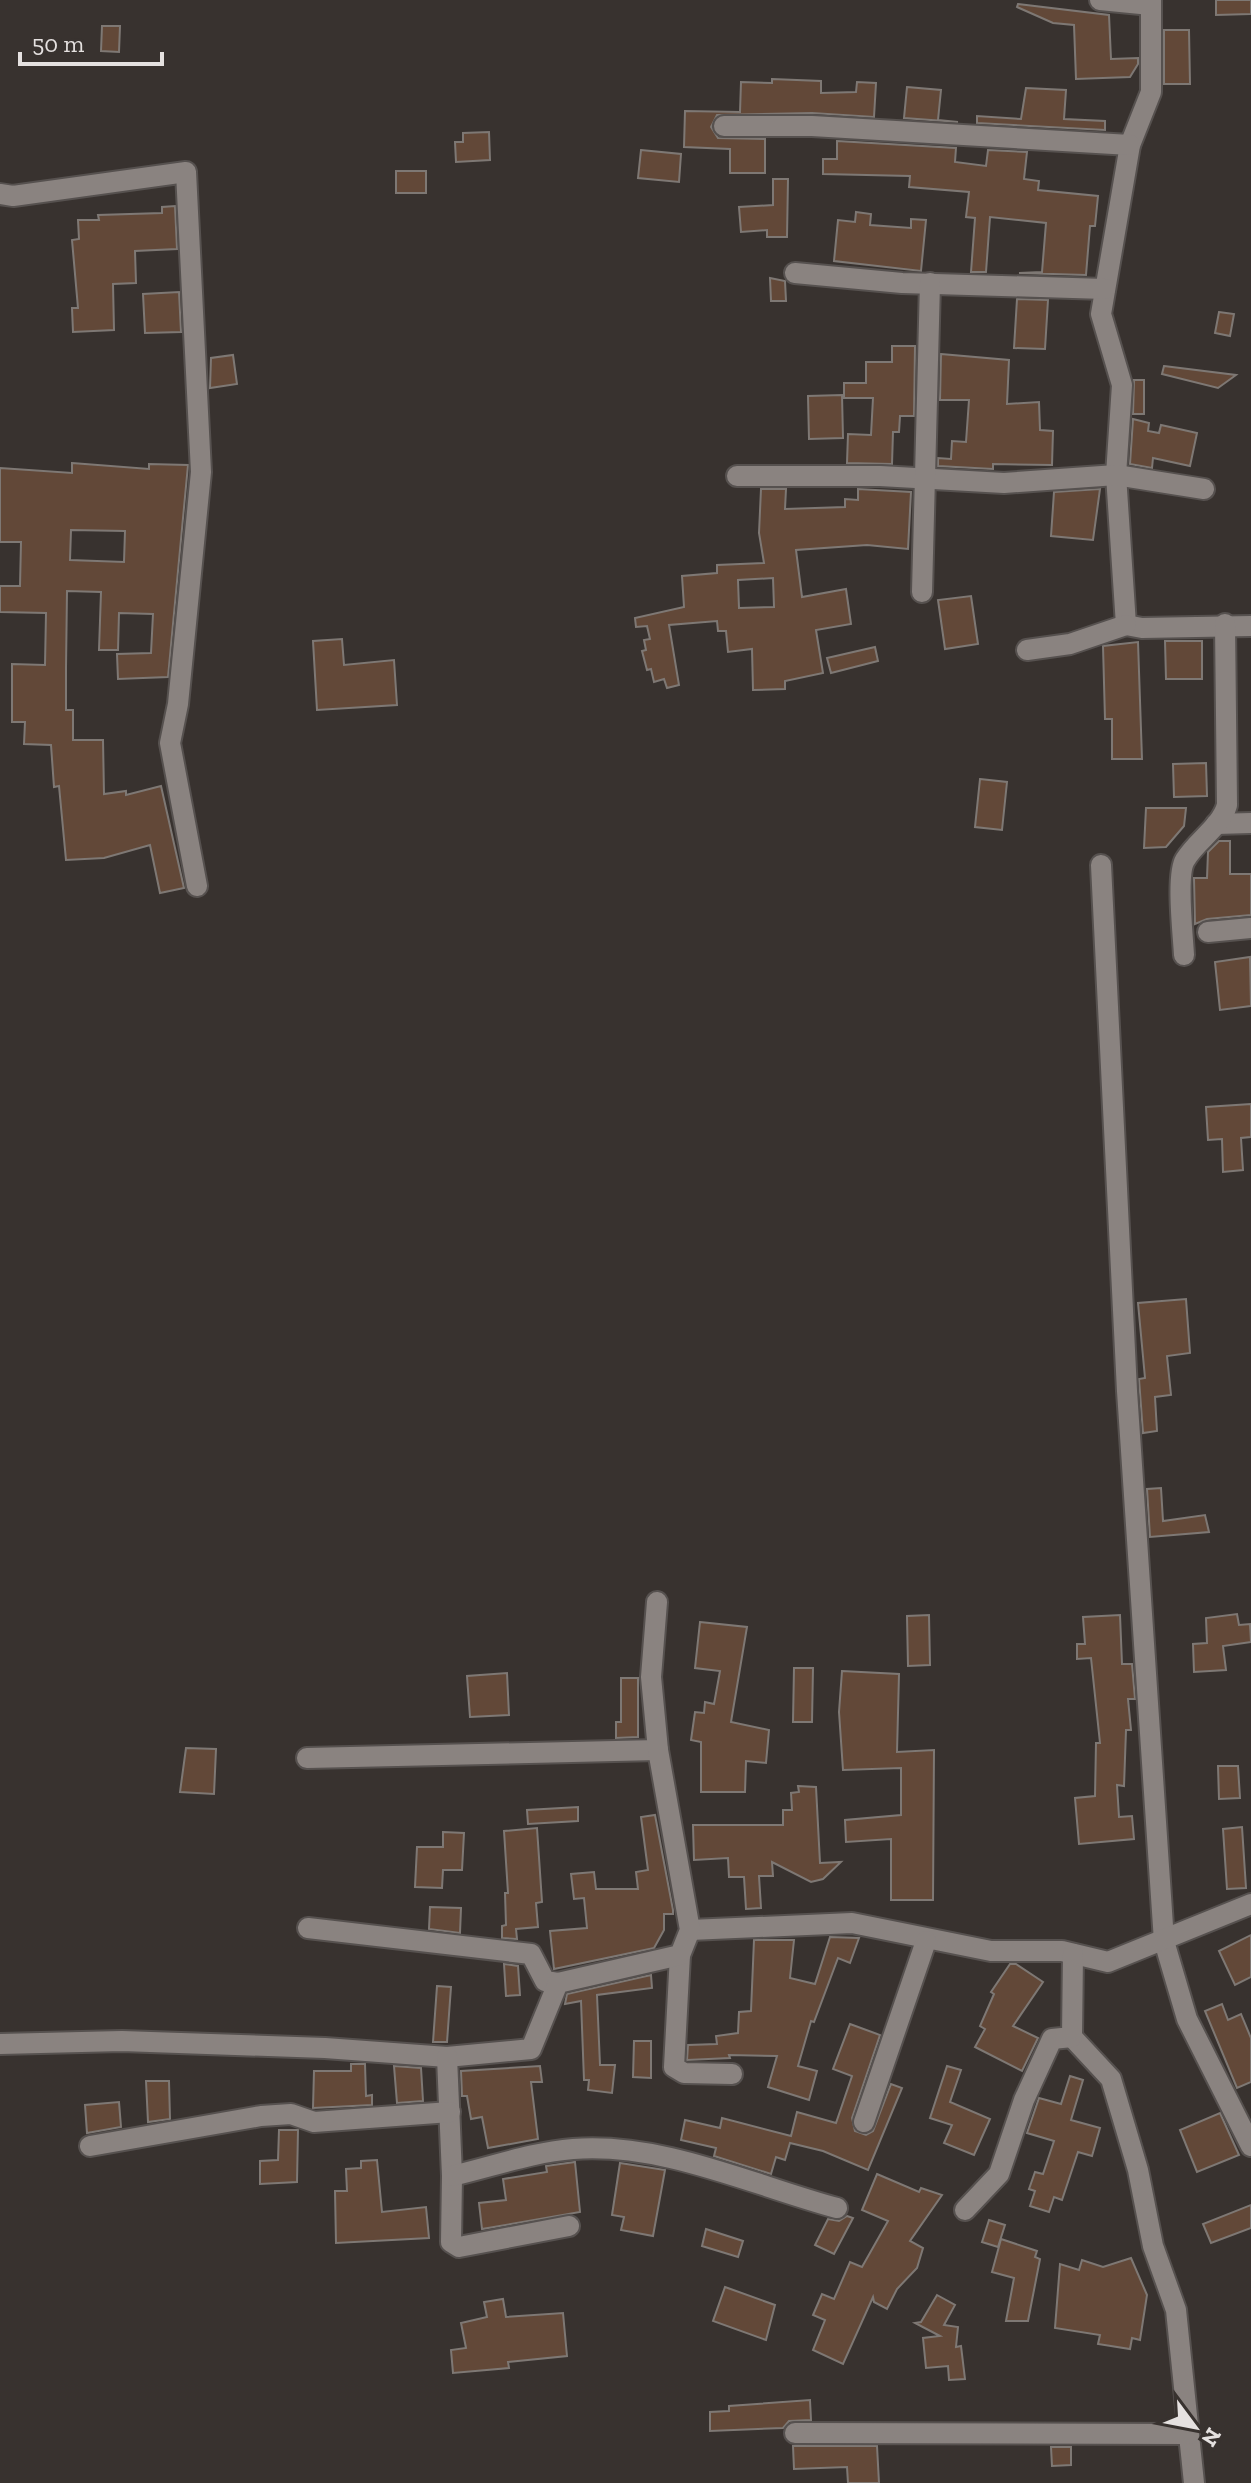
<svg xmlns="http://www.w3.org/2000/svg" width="1251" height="2483" viewBox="0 0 1251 2483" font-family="'Zilla Slab',serif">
  <rect width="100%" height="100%" fill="#38322f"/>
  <g fill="#624838" stroke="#7e7874" stroke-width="2" fill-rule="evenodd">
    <polygon points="1216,0 1251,0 1251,14 1216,15"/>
    <polygon points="1018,4 1109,15 1111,59 1138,58 1138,64 1130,77 1076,79 1074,25 1053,23 1017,7"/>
    <polygon points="102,26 120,26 119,52 101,51"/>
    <polygon points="1164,30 1189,30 1190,84 1164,84"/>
    <polygon points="772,79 821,81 821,93 856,92 857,82 876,83 874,117 812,113 717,115 711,127 718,138 765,139 765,173 730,173 730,149 684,147 685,111 740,112 741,82 772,83"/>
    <polygon points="907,87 941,90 938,120 958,122 904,118"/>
    <polygon points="1026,88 1066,90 1064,119 1105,121 1105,130 977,123 977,116 1021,119"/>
    <polygon points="489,132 490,160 456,162 455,142 463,142 463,133"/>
    <polygon points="837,141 956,148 955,162 986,166 988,150 1027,152 1024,179 1039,181 1038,190 1098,196 1095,226 1090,226 1086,275 1019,273 1042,272 1046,223 990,217 986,272 971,272 975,218 966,217 969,192 909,187 910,176 823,174 823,159 837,159"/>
    <polygon points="641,150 681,154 679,182 638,178"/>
    <rect x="396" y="171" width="30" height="22"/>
    <polygon points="773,179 788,179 787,237 767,237 767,230 741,232 739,207 773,205"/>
    <polygon points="175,206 177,249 135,251 136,283 113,284 114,330 73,332 72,308 78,308 72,240 79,239 78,220 99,220 98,215 162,213 162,207"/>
    <polygon points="856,212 871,214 870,225 911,228 911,219 926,220 921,271 834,261 838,220 855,222"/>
    <polygon points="770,278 785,281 786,301 771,301"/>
    <polygon points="179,292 181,332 145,333 143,294"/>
    <polygon points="1017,299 1048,300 1045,349 1014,348"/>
    <polygon points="1219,312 1234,314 1230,336 1215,333"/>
    <polygon points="892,346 915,346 914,416 900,416 899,432 893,432 892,464 847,463 848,434 871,435 873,398 844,398 844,383 866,383 866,362 892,362"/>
    <polygon points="941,354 1009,360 1007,404 1039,402 1040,430 1053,431 1052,465 993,464 993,469 938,466 938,458 951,459 952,441 966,442 969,400 940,400"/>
    <polygon points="233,355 237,384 210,388 211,358"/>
    <polygon points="1164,366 1236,375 1218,388 1162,374"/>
    <polygon points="1134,380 1144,380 1144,414 1133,414"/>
    <polygon points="842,395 843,438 809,439 808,396"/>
    <polygon points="1133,419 1149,423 1148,431 1159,433 1161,425 1197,433 1190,466 1153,458 1152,468 1130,464"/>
    <path d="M72,463L149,469V464L188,465L168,677L118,679L117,654L151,653L153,614L119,613L118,650H99L101,592L67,591L66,668V710H73V740H103L104,794L126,791V795L161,786L184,888L160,893L150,845L104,858L66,860L59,786L54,787L51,745L24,744L25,722H12V664L45,665L46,613L0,612V586H20L21,542H0V468L72,473ZM71,530L125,531L124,562L70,560Z"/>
    <path d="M761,489H786L785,509L845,507V499L858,500V489L911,492L908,549L867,545L796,550L802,597L846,589L851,624L816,630L823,673L785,681V689L753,690L752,649L728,652L726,631H718L717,621L669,625L679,685L667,688L664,679L654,682L651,669L647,670L642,651L646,650L644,640L650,639L647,626L636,627L635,618L684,607L682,576L717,573V565L764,563L759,533ZM773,578L774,607L739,608L738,580Z"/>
    <polygon points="1100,489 1093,540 1051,536 1054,492"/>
    <polygon points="971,596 978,644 945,649 938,600"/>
    <polygon points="342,639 344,665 394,660 397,705 317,710 313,641"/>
    <polygon points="1165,641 1202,641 1202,679 1166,679"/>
    <polygon points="1138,642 1142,759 1112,759 1112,719 1105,719 1103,646"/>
    <polygon points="875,647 878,661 831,673 827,658"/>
    <polygon points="1206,763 1207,796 1174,797 1173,764"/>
    <polygon points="980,779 1007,782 1002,830 975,827"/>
    <polygon points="1146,808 1186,808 1184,826 1166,847 1144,848"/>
    <polygon points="1219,841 1230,841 1230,874 1251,874 1251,915 1207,919 1195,924 1194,878 1207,878 1208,852"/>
    <polygon points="1250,957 1251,1006 1220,1010 1215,962"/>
    <polygon points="1251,1104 1251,1137 1241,1138 1243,1170 1223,1172 1222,1139 1208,1140 1206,1107"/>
    <polygon points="1186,1299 1190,1353 1167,1356 1171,1395 1155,1397 1157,1431 1143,1433 1139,1379 1145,1378 1138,1303"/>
    <polygon points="1161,1488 1163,1521 1205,1515 1209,1532 1150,1537 1147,1489"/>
    <polygon points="1237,1614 1239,1625 1250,1624 1251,1642 1223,1646 1226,1670 1194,1672 1193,1644 1207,1643 1206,1618"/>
    <polygon points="929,1615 930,1665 908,1666 907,1616"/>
    <polygon points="1120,1615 1122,1664 1132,1664 1135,1699 1128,1699 1131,1730 1126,1730 1124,1786 1117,1785 1119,1817 1132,1816 1134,1839 1079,1844 1075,1798 1095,1796 1096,1743 1100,1743 1091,1658 1077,1659 1077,1644 1085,1644 1083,1617"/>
    <polygon points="700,1622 747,1627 731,1722 769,1730 766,1763 746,1761 745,1792 701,1792 701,1742 691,1740 695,1712 704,1713 705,1702 714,1704 720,1671 695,1668"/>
    <polygon points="794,1668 813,1668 812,1722 793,1722"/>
    <polygon points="842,1671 899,1674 897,1752 934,1750 933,1900 891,1900 891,1839 846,1842 845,1820 901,1815 901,1768 843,1770 839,1712"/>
    <polygon points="507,1673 509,1715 470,1717 467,1676"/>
    <polygon points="621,1678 638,1678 638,1737 616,1738 616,1722 621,1722"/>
    <polygon points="186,1748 216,1749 214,1794 180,1792"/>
    <polygon points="1218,1766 1238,1766 1240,1798 1219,1799"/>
    <polygon points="798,1786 816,1787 820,1863 841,1862 823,1879 811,1882 772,1862 773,1876 759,1876 761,1908 746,1909 744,1877 729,1877 728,1858 694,1860 693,1825 783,1825 783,1810 792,1810 791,1793 799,1792"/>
    <polygon points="578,1807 578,1821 528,1824 527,1810"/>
    <polygon points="655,1815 673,1910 673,1914 664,1914 664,1930 654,1948 554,1969 550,1931 587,1928 584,1898 574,1899 571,1874 594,1872 596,1889 638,1889 636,1872 648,1870 641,1817"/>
    <polygon points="1242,1827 1246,1888 1227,1889 1223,1829"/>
    <polygon points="537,1828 542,1902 536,1903 538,1927 516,1929 517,1939 502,1938 502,1926 506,1925 505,1893 508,1893 504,1831"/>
    <polygon points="443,1832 464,1833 462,1870 443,1870 442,1888 415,1887 417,1847 443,1847"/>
    <polygon points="430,1907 461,1908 460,1933 429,1929"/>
    <polygon points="1251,1935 1251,1977 1235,1985 1219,1951"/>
    <polygon points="830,1937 859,1938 850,1963 838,1958 814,2022 811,2021 798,2066 817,2071 809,2100 768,2087 777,2056 729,2055 730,2058 687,2060 688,2045 717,2044 716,2036 738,2033 739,2012 751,2011 754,1940 794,1940 790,1978 815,1984"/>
    <polygon points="504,1964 518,1966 520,1995 506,1996"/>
    <polygon points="1010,1964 1016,1964 1043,1982 1013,2026 1038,2038 1022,2071 975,2047 985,2029 980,2026 994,1994 991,1992"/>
    <polygon points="651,1975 652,1988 597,1995 600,2065 615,2065 612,2093 588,2090 589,2080 584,2080 581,2001 565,2004 567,1994"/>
    <polygon points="437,1986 451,1987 447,2042 433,2042"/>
    <polygon points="1222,2004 1228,2020 1241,2014 1251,2038 1251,2082 1237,2088 1205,2011"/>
    <polygon points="850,2024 880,2035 852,2118 855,2131 866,2135 873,2131 891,2084 902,2088 868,2170 823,2151 790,2143 785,2160 776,2157 771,2174 714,2156 716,2148 681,2140 685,2120 720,2128 722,2118 791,2136 797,2112 836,2123 852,2076 833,2069"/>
    <polygon points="634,2041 651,2041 651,2078 633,2077"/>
    <polygon points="351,2064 365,2064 366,2096 372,2095 372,2105 313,2108 314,2071 351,2071"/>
    <polygon points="394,2066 421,2068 423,2101 397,2103"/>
    <polygon points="540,2066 542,2082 531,2082 538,2139 488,2148 482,2117 471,2119 467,2096 462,2096 461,2071"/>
    <polygon points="947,2066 961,2070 950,2102 990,2119 974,2155 944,2143 952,2125 930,2118"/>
    <polygon points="1070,2076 1083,2080 1071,2120 1100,2128 1092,2156 1078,2152 1062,2200 1054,2197 1049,2212 1030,2206 1035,2191 1029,2189 1035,2172 1043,2174 1054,2141 1027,2133 1039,2098 1061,2104"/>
    <polygon points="146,2081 169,2081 170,2119 148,2122"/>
    <polygon points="119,2102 121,2127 87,2133 85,2105"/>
    <polygon points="1220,2113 1239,2155 1197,2172 1180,2130"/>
    <polygon points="279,2130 298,2130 297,2182 260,2184 260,2161 278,2160"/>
    <polygon points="377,2160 382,2212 426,2207 429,2238 336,2243 335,2191 347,2191 346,2169 361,2168 361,2161"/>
    <polygon points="575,2162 580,2212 482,2229 479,2203 506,2200 503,2179 547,2172 546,2166"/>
    <polygon points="620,2163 665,2170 653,2236 621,2230 624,2217 612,2215"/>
    <polygon points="877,2174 919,2192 921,2188 942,2195 910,2241 923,2248 917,2268 897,2289 887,2309 874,2302 873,2297 843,2364 813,2350 825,2320 813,2315 822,2294 834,2299 850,2262 862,2267 888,2221 862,2210"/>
    <polygon points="1251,2205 1251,2228 1211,2243 1203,2224"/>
    <polygon points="847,2216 853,2218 834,2254 815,2245 828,2219 839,2221"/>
    <polygon points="989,2220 1005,2225 998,2247 982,2242"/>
    <polygon points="706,2229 743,2241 738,2257 702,2246"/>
    <polygon points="1001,2239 1037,2251 1035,2257 1040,2259 1028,2321 1006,2321 1014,2278 992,2272"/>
    <polygon points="1131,2258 1147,2295 1140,2340 1132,2338 1130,2349 1098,2344 1100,2335 1055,2328 1060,2264 1079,2270 1082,2260 1103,2267"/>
    <polygon points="725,2287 775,2305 766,2340 713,2321"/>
    <polygon points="937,2295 955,2305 944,2325 958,2327 956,2347 961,2346 965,2379 949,2380 948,2366 926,2368 923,2338 940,2336 915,2323 921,2322"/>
    <polygon points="503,2299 506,2317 563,2313 567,2356 508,2362 509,2368 453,2373 451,2350 466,2348 461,2323 487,2317 484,2302"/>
    <polygon points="810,2400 811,2420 789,2421 783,2428 710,2431 710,2412 729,2411 729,2406"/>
    <polygon points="793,2446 877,2446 879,2483 848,2483 847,2467 794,2469"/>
    <polygon points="1051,2447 1071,2447 1071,2465 1052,2466"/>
  </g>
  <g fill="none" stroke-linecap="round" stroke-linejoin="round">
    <defs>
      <g id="minor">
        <polyline points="1100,0 1151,5"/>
        <polyline points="1151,0 1151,92 1130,145 1101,314 1122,385 1116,475 1126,625 1142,628 1251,626"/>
        <polyline points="724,126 812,126 1130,145"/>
        <polyline points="0,194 13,196 186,172 201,472 178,704 170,743 197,886"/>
        <polyline points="795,273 902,283 1105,289"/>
        <polyline points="737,476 880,476 1004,483 1116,475 1204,489"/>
        <polyline points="922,592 930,283"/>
        <polyline points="1027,650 1070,644 1126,625"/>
        <polyline points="1216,824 1251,823"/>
        <polyline points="1101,865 1127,1391 1164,1941 1187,2019 1251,2146"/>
        <polyline points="1208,932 1251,928"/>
        <path d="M1184,955C1183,935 1176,875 1185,860C1197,840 1221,827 1227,805L1225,624"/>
        <polyline points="307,1758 658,1750"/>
        <polyline points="308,1928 531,1954 545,1981 558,1983"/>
        <polyline points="690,1930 852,1923 991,1951 1062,1951 1108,1962 1251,1904"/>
        <polyline points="680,1955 674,2067 684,2073 732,2074"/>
        <polyline points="1072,2037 1111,2079 1138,2170 1153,2246 1176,2310 1194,2483"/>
        <polyline points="0,2044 122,2041 325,2048 447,2057 531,2049 558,1983 680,1955 690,1930 658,1750 651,1677 657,1602"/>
        <polyline points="447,2057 452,2176 451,2242 459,2247 569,2226"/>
        <polyline points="864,2122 926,1941"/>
        <polyline points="90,2146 261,2116 291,2114 314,2122 450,2112"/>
        <path d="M452,2176C491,2167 533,2152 573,2149C662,2142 752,2185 837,2208"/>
        <polyline points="965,2210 999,2174 1024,2100 1052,2039 1072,2037 1073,1954"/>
        <polyline points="795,2433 1189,2434"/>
      </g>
    </defs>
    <use href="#minor" stroke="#56514f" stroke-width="24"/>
    <use href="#minor" stroke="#8a8380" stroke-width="20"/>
  </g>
  <g transform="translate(1195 2427) rotate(122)" stroke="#38322f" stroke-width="6" paint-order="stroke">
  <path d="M0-6L14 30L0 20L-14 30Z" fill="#e5e1e0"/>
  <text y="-12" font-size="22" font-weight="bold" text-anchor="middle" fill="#e5e1e0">N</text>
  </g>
  <path d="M20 52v12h142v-12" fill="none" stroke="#e5e1e0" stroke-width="4"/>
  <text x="32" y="52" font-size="24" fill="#e5e1e0" stroke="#38322f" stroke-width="6" paint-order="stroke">50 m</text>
</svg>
